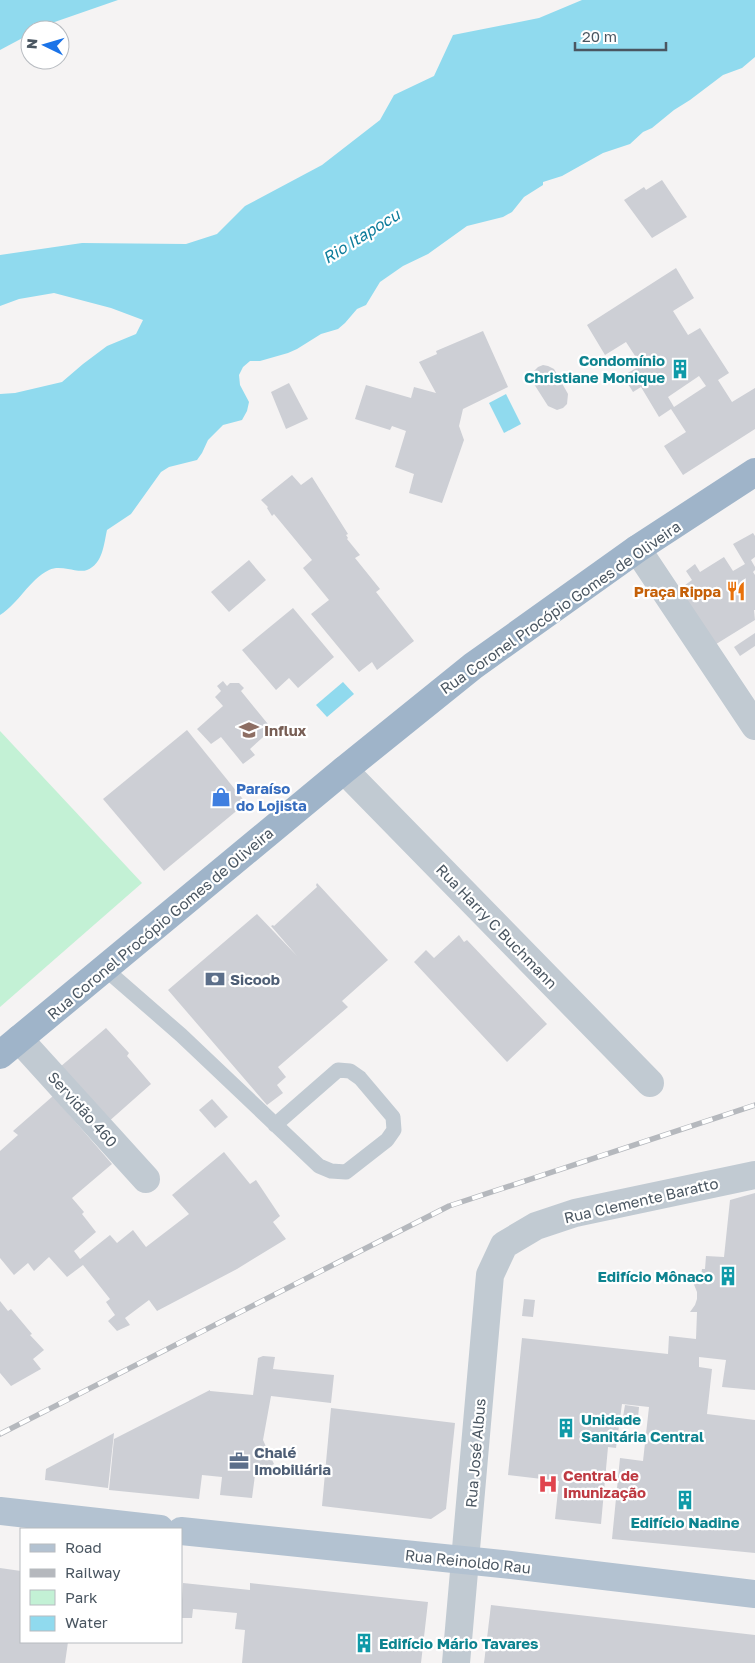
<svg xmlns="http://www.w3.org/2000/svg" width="755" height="1663" viewBox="0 0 755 1663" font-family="'Golos Text',sans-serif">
  <rect width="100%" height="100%" fill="#f5f3f3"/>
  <polygon fill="#c3f1d5" points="0,731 142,883 0,1007"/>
  <g fill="#90daee">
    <polygon points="0,0 118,0 46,25 37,30 30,30 30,34 0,50"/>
    <path d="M582,0H755V57L742,68L723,75L690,100L674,110L652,128L643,132L630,144L603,153L562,176L543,182V185L524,197L512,212L503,217L467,226L428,254L403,266L380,282L366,305L357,309L345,323L338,329L321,334L297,349L288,353L260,361H250L243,367L239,375L240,385L249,402L247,411L242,420L223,425L208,440L202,453L197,460L169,467L161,472L131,514L107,530C104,543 103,564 87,570C82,572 74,570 68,569C62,568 55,567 49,570C29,580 19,603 0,615V394L15,393L62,382L83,364L107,346L136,334L143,320L111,308L54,293L19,299L0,306V255L82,243L186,244L217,234L245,206L322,165L380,120L394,95L434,76L453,35L539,18Z"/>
    <polygon points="506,394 521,424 504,433 489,403"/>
    <polygon points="343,682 354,694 327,717 316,705"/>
  </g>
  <g fill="#cdcfd5" fill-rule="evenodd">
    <polygon points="662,180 687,217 652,238 624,200 644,187 646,190"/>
    <path d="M676,268L694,298L673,311L688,335L700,328L729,373L718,380L732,402L755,388V429L683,475L664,446L686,432L671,409L659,417L641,387L633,392L623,376L641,365L626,342L605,355L587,325ZM699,376L706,386L674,407L668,397Z"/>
    <polygon points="483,331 508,387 463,409 459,426 464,440 442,503 409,493 414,474 395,467 406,431 392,426 390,430 355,419 366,385 411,398 414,387 436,393 419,362 437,354 436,351"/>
    <polygon points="543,365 548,366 554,369 568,394 567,404 563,408 557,410 548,406 534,384 532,377 534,371 538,367"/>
    <polygon points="289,383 308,419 286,429 271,392"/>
    <polygon points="292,475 301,485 312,477 348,534 346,535 348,538 347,539 360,555 355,558 380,589 376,592 414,641 377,670 372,662 359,672 311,614 329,600 303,568 312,560 274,514 272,516 267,508 268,507 261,500"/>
    <polygon points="753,533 755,536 755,557 751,560 755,567 755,570 753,572 755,575 755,610 754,610 755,620 713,646 677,591 692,580 686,571 695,564 700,572 724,557 733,571 745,564 733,544"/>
    <polygon points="249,560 266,580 229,612 211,592"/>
    <polygon points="293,608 334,657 298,688 289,678 276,690 242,650"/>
    <polygon points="755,633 755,646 740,656 734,647"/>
    <polygon points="223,681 227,686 230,683 239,683 244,688 241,691 272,729 250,749 255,755 243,764 221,737 211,744 197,729 223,706 215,697 221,691 217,686"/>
    <polygon points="187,730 246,803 164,871 103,799"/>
    <polygon points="317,883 388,960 342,1001 348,1007 278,1067 286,1077 277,1085 283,1093 267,1105 168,990 257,914 297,956 271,926 273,925 274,926 317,887 316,885"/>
    <polygon points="459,935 464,942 467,940 547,1024 507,1062 414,962 426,950 434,958"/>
    <polygon points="106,1028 129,1053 127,1056 151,1084 107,1123 60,1067"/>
    <polygon points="53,1096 112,1164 72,1198 84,1212 82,1214 96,1232 74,1251 80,1259 110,1235 117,1243 133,1230 146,1247 189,1214 172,1195 224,1152 250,1184 256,1180 280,1216 273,1222 286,1239 237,1269 157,1311 149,1300 125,1318 130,1325 117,1331 108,1321 115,1315 106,1302 110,1299 83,1265 67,1277 49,1257 34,1271 28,1263 14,1275 0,1258 0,1151 18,1135 13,1131"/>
    <polygon points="212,1099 228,1117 215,1128 199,1110"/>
    <polygon points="755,1193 755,1390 722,1387 726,1360 699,1357 699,1367 712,1369 707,1414 755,1420 755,1553 612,1539 620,1458 643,1461 649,1407 622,1404 616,1448 608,1447 601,1524 555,1519 559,1481 508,1475 522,1338 668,1354 669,1336 696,1339 697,1312 690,1312 695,1305 697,1299 697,1292 693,1282 700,1283 702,1269 705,1269 706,1256 724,1257 730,1200"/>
    <polygon points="524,1299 535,1300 533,1317 522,1316"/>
    <polygon points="0,1301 8,1311 11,1309 32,1334 30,1335 44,1350 33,1359 41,1369 11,1386 0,1373"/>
    <polygon points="263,1356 275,1357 273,1369 334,1375 331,1403 271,1396 263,1440 274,1464 255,1475 252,1498 220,1495 222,1477 202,1475 199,1499 109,1490 114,1439 210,1390 210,1391 253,1395 258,1358"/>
    <polygon points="625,1405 639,1407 638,1418 623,1417"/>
    <polygon points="331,1408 455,1423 446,1509 431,1519 322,1506"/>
    <polygon points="114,1433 108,1488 45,1480 46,1469"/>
    <polygon points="0,1568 21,1571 21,1642 68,1642 65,1663 0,1663"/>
    <polygon points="183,1583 250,1590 250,1583 428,1602 421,1663 242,1663 245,1630 235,1629 237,1613 193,1609 192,1618 181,1618"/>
    <polygon points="491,1605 755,1635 755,1663 484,1663"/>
  </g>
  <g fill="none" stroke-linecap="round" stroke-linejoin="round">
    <polyline stroke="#c1cad2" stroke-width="15" points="104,968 181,1035 319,1166 331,1171 346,1172 387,1140 394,1130 393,1117 360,1078 350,1071 338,1070 275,1125"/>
    <g stroke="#c1cad2" stroke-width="28">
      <polyline points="637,549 755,726"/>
      <polyline points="344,770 650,1083"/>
      <polyline points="19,1039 146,1179"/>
      <polyline points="456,1663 490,1275 504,1245 536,1226 575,1213 755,1175"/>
    </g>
    <g stroke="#b3c2d1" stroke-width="28">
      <polyline points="0,1511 160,1529"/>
      <polyline points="181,1531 502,1564 755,1594"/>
    </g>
    <polyline stroke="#9fb4c9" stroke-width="28" points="0,1055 344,770 473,666 637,549 755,472"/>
    <defs>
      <polyline id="rail" points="0,1434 449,1206 755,1105"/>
    </defs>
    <use href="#rail" stroke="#b5b8bd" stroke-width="5.5"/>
    <use href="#rail" stroke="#fff" stroke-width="4" stroke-dasharray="11" stroke-linecap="butt"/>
  </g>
  <defs>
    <symbol id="building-bare" viewBox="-9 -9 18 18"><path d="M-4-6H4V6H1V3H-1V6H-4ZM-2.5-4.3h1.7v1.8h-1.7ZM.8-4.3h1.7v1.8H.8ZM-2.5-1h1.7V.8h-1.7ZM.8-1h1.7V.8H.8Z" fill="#0f9aa8" stroke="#fff" stroke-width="2.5" paint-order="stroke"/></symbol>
    <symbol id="restaurant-bare" viewBox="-9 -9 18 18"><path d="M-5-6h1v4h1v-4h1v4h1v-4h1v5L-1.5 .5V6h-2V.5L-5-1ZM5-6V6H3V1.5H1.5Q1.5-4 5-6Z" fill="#e8710a" stroke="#fff" stroke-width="2.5" paint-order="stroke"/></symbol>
    <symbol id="school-bare" viewBox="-9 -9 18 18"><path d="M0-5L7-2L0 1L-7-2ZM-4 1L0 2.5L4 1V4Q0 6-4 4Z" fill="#8d6e63" stroke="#fff" stroke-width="2.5" paint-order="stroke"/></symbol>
    <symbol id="shop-bare" viewBox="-9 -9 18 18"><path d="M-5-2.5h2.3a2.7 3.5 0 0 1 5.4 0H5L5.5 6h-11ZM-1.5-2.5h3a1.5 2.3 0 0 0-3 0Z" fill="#3f7fe0" stroke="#fff" stroke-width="2.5" paint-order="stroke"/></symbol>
    <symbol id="bank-bare" viewBox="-9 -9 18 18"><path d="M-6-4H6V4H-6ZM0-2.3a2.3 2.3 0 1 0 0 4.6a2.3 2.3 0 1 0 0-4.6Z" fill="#5c6f8a" stroke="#fff" stroke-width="2.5" paint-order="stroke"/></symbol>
    <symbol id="office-bare" viewBox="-9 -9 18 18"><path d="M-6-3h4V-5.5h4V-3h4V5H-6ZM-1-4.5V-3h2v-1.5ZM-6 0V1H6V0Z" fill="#5c6f8a" stroke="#fff" stroke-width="2.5" paint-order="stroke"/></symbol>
    <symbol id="hospital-bare" viewBox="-9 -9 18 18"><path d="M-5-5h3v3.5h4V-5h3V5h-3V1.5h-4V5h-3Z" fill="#e0444e" stroke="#fff" stroke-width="2.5" paint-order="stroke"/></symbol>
  </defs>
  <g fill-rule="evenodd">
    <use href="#building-bare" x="666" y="355" width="28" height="28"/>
    <use href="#restaurant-bare" x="722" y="577" width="28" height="28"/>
    <use href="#school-bare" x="235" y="716" width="28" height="28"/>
    <use href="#shop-bare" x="207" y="783" width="28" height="28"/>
    <use href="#bank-bare" x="201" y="965" width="28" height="28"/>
    <use href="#building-bare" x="714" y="1262" width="28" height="28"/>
    <use href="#building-bare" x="552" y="1414" width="28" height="28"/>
    <use href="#office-bare" x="225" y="1447" width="28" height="28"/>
    <use href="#hospital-bare" x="534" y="1470" width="28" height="28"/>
    <use href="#building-bare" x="671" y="1486" width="28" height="28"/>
    <use href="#building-bare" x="350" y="1629" width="28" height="28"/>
  </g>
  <g text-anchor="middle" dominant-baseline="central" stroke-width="4.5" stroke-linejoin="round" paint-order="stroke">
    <g font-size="15" font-weight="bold" fill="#0d838f" stroke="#fff" text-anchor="end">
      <text x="665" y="360">Condomínio<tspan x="665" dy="17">Christiane Monique</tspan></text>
      <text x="713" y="1276">Edifício Mônaco</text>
      <text x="581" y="1419" text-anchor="start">Unidade<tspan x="581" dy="17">Sanitária Central</tspan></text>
      <text x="685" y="1522" text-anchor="middle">Edifício Nadine</text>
      <text x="379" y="1643" text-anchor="start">Edifício Mário Tavares</text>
    </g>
    <g font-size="15" font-weight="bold" fill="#c56008" stroke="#fff" text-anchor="end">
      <text x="721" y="591">Praça Rippa</text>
    </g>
    <g font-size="15" fill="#4a5661" stroke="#fff">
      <text transform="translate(560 607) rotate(-35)">Rua Coronel Procópio Gomes de Oliveira</text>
      <text transform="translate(160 923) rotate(-40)">Rua Coronel Procópio Gomes de Oliveira</text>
      <text transform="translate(497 926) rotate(46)">Rua Harry C Buchmann</text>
      <text transform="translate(83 1109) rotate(48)">Servidão 460</text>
      <text transform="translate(641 1200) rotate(-13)">Rua Clemente Baratto</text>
      <text transform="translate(475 1453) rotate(-85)">Rua José Albus</text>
      <text transform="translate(468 1561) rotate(6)">Rua Reinoldo Rau</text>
    </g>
    <g font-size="15" font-weight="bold" fill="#785e54" stroke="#fff" text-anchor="start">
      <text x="264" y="730">Influx</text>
    </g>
    <g font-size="15" font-weight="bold" fill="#366cbe" stroke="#fff" text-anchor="start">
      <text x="236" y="788">Paraíso<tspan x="236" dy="17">do Lojista</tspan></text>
    </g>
    <g font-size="15" font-weight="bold" fill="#4e5e75" stroke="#fff" text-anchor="start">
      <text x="230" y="979">Sicoob</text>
      <text x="254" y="1452">Chalé<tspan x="254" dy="17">Imobiliária</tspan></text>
    </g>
    <g font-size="15" font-weight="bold" fill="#be3a42" stroke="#fff" text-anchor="start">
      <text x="563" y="1475">Central de<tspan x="563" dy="17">Imunização</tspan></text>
    </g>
    <g font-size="16" font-style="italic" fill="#0c7c9b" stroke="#fff">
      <text transform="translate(361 236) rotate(-32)">Rio Itapocu</text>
    </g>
  </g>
  <rect x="20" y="1528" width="162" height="115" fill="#ffffff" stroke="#b7bbc0"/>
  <rect x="30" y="1544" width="25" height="8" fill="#b3c2d1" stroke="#b7bbc0"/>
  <text x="65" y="1553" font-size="15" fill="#4a5661">Road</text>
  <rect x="30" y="1569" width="25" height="8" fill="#b5b8bd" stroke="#b7bbc0"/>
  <text x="65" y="1578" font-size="15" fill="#4a5661">Railway</text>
  <rect x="30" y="1590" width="25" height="15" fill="#c3f1d5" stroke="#b7bbc0"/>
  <text x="65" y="1603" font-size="15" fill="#4a5661">Park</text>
  <rect x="30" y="1616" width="25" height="15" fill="#90daee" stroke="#b7bbc0"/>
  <text x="65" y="1628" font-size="15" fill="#4a5661">Water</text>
  <g transform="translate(45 45) rotate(275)"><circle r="24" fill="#ffffff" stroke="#b7bbc0"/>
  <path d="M0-4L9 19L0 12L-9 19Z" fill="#1a73e8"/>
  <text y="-8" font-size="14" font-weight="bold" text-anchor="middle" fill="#4a5661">N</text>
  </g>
  <path d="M575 42v8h91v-8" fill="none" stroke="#4a5661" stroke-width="2.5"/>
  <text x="582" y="42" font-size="15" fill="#4a5661" stroke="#ffffff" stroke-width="4" paint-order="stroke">20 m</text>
</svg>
